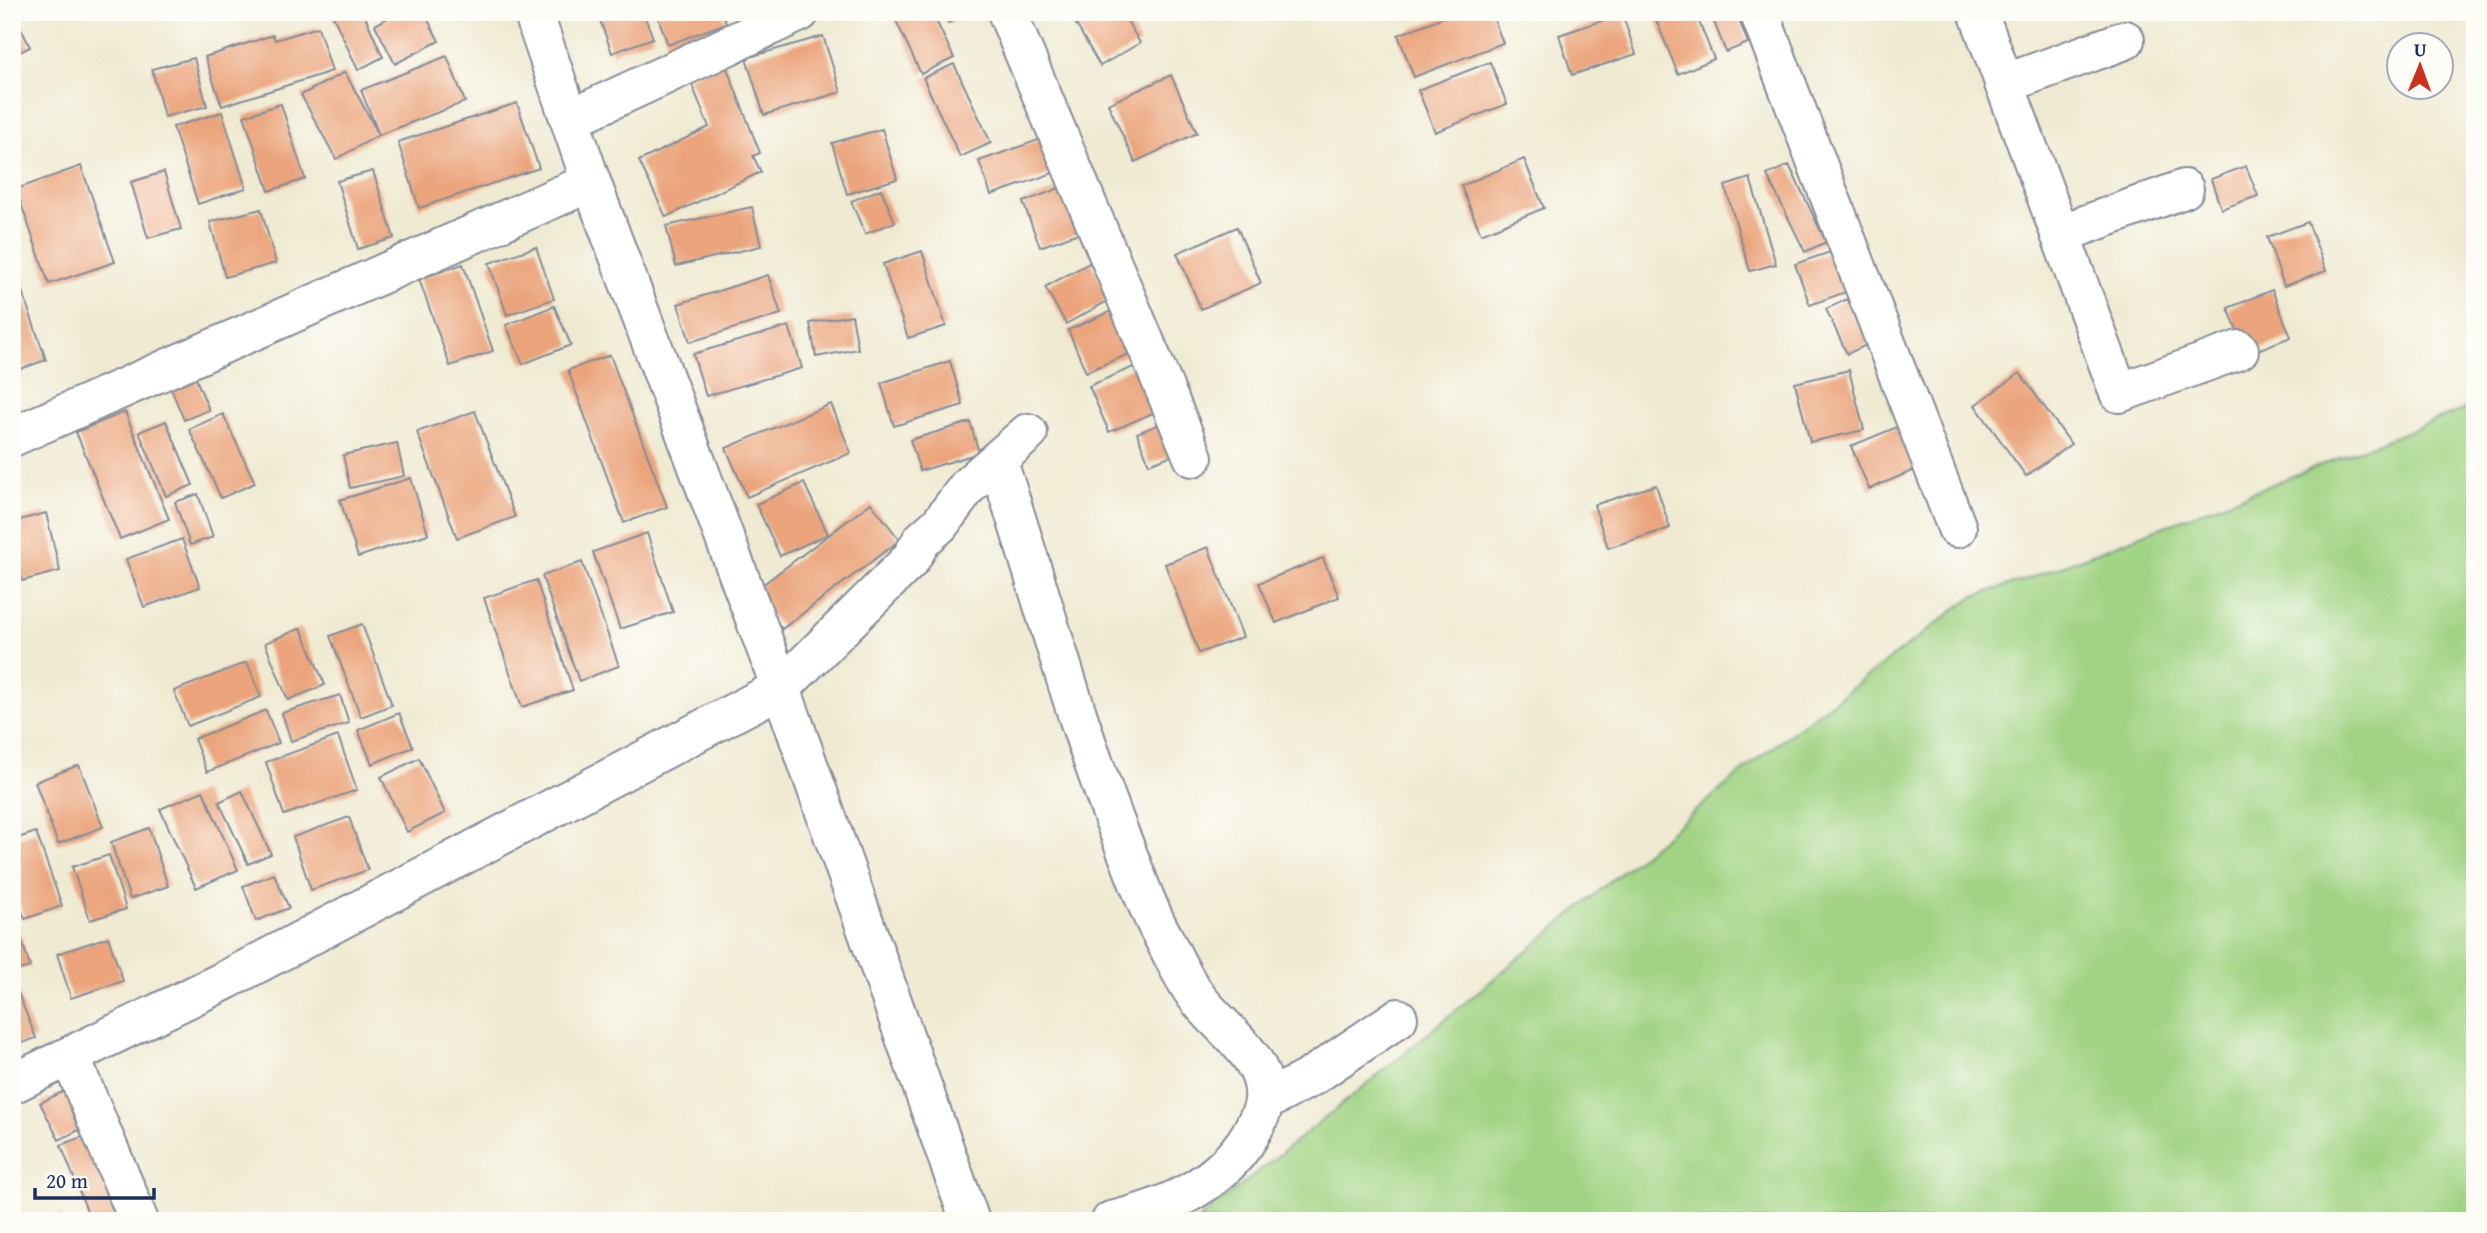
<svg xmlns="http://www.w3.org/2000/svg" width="2487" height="1233" viewBox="0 0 2487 1233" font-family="'Gentium Book Plus',serif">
  <rect width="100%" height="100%" fill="#fdfcf7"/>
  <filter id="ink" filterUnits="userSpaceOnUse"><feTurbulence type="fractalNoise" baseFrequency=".0143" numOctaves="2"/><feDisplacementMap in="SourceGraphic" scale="14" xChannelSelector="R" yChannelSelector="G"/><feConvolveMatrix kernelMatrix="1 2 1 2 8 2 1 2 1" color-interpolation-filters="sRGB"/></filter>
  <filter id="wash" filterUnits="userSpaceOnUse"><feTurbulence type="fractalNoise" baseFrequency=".00686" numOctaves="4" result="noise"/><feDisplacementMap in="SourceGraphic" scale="28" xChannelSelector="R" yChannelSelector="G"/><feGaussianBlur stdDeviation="1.57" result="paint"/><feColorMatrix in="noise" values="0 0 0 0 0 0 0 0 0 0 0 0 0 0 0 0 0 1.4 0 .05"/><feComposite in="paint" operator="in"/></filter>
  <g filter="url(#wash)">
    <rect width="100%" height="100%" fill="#efead1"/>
    <polygon fill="#a0d383" stroke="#5e8170" stroke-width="2" points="2475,405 2475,1221 1197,1221 1382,1072 1760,757 1972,597 2031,578"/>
    <g id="blocks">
      <g fill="#eba47b">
        <polygon points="331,12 363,12 383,57 358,70"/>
        <polygon points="399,12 424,12 439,41 395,64 375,25"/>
        <polygon points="597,12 643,12 653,38 612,53"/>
        <polygon points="656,12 722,12 726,23 668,45"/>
        <polygon points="892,12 932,12 954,58 921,74"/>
        <polygon points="943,12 975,12 948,23"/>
        <polygon points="1069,12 1122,12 1140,43 1100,66"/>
        <polygon points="1456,12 1491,12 1503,43 1414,77 1398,35"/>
        <polygon points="1653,12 1695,12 1714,59 1678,74"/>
        <polygon points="1710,12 1736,12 1748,43 1726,52"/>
        <polygon points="1622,14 1636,54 1572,75 1559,35"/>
        <polygon points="15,16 30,47 12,56 12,17"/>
        <polygon points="318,27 332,71 222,106 205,57 273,35 275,40"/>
        <polygon points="823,36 841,92 764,115 746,58"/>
        <polygon points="447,56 465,102 379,135 336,159 301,95 345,72 379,135 361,90"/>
        <polygon points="194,58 207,106 164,117 152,69"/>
        <polygon points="1490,62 1507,104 1435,132 1418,90"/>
        <polygon points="725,63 760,153 753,156 761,172 666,217 639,161 709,127 689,77"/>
        <polygon points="954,64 991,143 960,157 923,78"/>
        <polygon points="1171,75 1197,133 1135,162 1108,104"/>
        <polygon points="517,103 539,168 419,208 398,142"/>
        <polygon points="281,104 305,179 269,191 244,116"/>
        <polygon points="222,112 246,188 198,204 173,127"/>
        <polygon points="882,129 897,179 847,194 832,143"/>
        <polygon points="1047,137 1059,171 991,195 979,161"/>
        <polygon points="1524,159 1544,208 1481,234 1461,186"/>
        <polygon points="1789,165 1826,242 1805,252 1767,175"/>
        <polygon points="81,166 115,262 49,284 16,189"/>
        <polygon points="2246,166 2258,196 2221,209 2211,179"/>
        <polygon points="373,171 394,238 358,249 337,181"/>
        <polygon points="164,172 181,229 148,238 131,182"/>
        <polygon points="1750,178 1776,264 1750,271 1725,186"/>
        <polygon points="1073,183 1090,229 1040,247 1023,202"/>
        <polygon points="881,189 895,222 865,234 851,201"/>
        <polygon points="752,207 761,246 676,266 666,226"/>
        <polygon points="261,209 276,263 225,277 210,222"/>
        <polygon points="2308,222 2326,271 2284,286 2267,237"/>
        <polygon points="1237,227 1261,283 1201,309 1177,253"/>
        <polygon points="536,247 554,299 507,315 489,263"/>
        <polygon points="1839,249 1854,289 1810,305 1795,264"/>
        <polygon points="922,251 946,326 908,338 883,264"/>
        <polygon points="1091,262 1111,299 1066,324 1045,287"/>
        <polygon points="463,264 493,351 450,366 419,279"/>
        <polygon points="768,275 781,314 690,342 678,304"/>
        <polygon points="18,279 46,360 12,372 12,281"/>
        <polygon points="2272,290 2291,337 2247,354 2228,308"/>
        <polygon points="1860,293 1882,338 1847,354 1826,309"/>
        <polygon points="554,306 571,345 523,364 506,325"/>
        <polygon points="1123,306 1141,349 1086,372 1068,330"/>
        <polygon points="852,315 858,349 816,357 810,323"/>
        <polygon points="789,326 802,368 706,396 693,354"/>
        <polygon points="610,355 667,507 624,523 568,370"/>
        <polygon points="950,361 963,405 894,426 881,383"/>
        <polygon points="1145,362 1165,408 1109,432 1089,386"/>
        <polygon points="192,369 209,410 184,420 167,379"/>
        <polygon points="1849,370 1864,430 1810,442 1795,383"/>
        <polygon points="2020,373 2071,444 2026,476 1975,405"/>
        <polygon points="831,404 851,453 747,497 726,448"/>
        <polygon points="475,411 515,517 457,538 417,432"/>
        <polygon points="125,412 169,519 120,539 76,432"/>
        <polygon points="223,414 255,483 221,498 189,429"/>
        <polygon points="1173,419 1186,450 1149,464 1137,433"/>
        <polygon points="166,421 193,485 166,496 139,432"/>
        <polygon points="970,422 979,453 920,471 910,440"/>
        <polygon points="1897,427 1915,470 1869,489 1851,446"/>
        <polygon points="397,443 404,476 350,488 343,455"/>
        <polygon points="411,478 428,534 358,557 340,500"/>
        <polygon points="804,483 828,534 780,556 756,504"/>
        <polygon points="1656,485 1670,528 1608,548 1594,505"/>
        <polygon points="198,494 213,537 190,545 175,502"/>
        <polygon points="871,503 900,540 782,629 753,592"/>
        <polygon points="46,513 60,571 22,581 12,544 12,522"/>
        <polygon points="647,533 673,612 620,629 593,552"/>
        <polygon points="182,539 200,587 144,607 126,559"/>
        <polygon points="1208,547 1243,637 1199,653 1165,564"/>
        <polygon points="1323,558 1339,597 1276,623 1259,583"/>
        <polygon points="582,562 619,666 579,681 542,576"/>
        <polygon points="536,580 573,690 522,707 484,598"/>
        <polygon points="362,624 392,705 361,717 330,636"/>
        <polygon points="301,628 325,685 288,700 265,643"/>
        <polygon points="247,662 261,697 188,726 174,691"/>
        <polygon points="340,695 349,723 291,741 282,713"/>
        <polygon points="266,710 279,743 207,772 194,739"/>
        <polygon points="399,713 413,747 372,764 358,730"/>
        <polygon points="338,736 357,790 284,815 266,762"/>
        <polygon points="419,758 445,813 407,832 381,777"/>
        <polygon points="79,765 103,827 58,844 35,782"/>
        <polygon points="203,791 238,870 196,888 160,809"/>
        <polygon points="242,791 271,854 248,864 219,802"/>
        <polygon points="349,817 368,870 311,890 293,837"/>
        <polygon points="149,828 168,886 130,899 111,842"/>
        <polygon points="36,832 62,906 25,919 12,884 12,840"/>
        <polygon points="109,855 126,909 90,920 72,867"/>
        <polygon points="274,874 289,908 256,921 243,886"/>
        <polygon points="20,934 30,967 12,972 12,936"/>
        <polygon points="108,937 123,981 71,998 57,954"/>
        <polygon points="12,978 36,1038 12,1047"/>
        <polygon points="70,1088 89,1125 59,1140 40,1103"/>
        <polygon points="89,1134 124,1221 91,1221 61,1145"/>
        <polygon points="61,1214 63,1221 42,1221 42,1220"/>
      </g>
    </g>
  </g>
  <g filter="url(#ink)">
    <use href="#blocks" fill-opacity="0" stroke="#858c98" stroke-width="2"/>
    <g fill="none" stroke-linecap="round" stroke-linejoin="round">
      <defs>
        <g id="street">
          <polyline points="1007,12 1193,457"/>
          <polyline points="1759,12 1957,528"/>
          <polyline points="1978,12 2119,393 2239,350"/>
          <polyline points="2004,84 2125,40"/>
          <polyline points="570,119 800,12"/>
          <polyline points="2060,234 2184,189"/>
          <polyline points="12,437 591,182"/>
          <polyline points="987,469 1028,433"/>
          <polyline points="70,1056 139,1221"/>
          <path d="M12,1084L226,980L781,688L910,560L922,540L940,524L968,486L987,469L995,468L1002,474C1042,596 1075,721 1122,840C1135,871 1145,904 1161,933C1172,953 1181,975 1194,993C1215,1026 1269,1055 1264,1101C1263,1112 1255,1125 1250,1135C1219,1186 1166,1208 1111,1221"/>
          <polyline points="1264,1102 1311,1077 1398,1018"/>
        </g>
        <polyline id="secondary" points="533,12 591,182 781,688 970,1221"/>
      </defs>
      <use href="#street" stroke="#858c98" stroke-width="42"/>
      <use href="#secondary" stroke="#858c98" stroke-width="42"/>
      <use href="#street" stroke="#fff" stroke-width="38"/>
      <use href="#secondary" stroke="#fff" stroke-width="38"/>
    </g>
  </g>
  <rect width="2487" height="1233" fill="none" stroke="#fdfcf7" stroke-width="42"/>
  <g transform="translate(2420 66) rotate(1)"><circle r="33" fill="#fdfcf7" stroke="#a3aaba" stroke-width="2"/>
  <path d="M0-5L12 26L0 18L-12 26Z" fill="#c8321e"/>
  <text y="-10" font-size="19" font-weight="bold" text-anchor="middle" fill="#1b2f5e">U</text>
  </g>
  <path d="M35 1188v10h119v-10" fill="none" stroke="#1b2f5e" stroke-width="3.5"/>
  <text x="46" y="1188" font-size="21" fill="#1b2f5e" stroke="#fdfcf7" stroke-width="5" paint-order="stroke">20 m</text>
</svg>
